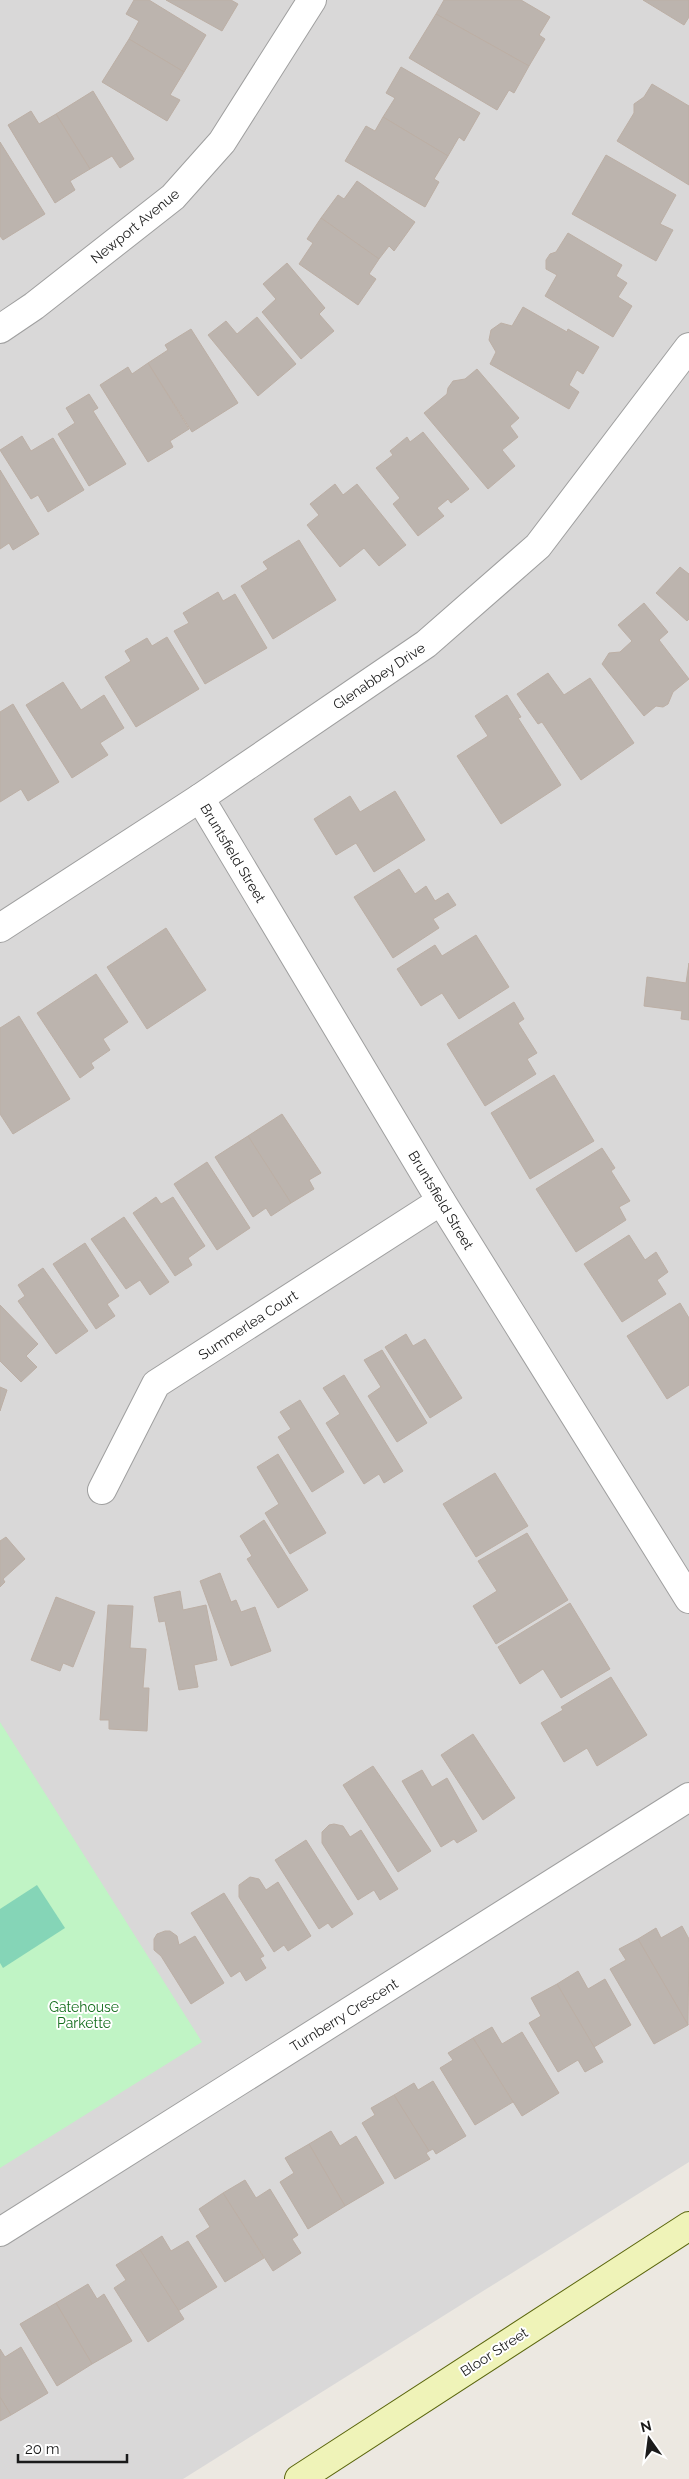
<svg xmlns="http://www.w3.org/2000/svg" width="689" height="2479" viewBox="0 0 689 2479" font-family="Raleway,sans-serif">
  <rect width="100%" height="100%" fill="#ece8e1"/>
  <polygon fill="#d9d8d8" points="0,0 689,0 689,2162 183,2479 0,2479"/>
  <polygon fill="#c0f4c5" points="0,1722 202,2042 0,2168"/>
  <polygon fill="#85d5b7" points="37,1885 65,1928 3,1968 0,1963 0,1909"/>
  <g fill="#bcb4ae" stroke="#bcafa5">
    <polygon points="134,0 149,0 206,35 184,72 129,39 139,21 126,14"/>
    <polygon points="166,0 231,0 238,4 222,31"/>
    <polygon points="444,0 521,0 550,17 539,35 545,39 529,66 436,14"/>
    <polygon points="643,0 689,0 689,17 684,25"/>
    <polygon points="436,14 529,66 514,93 509,90 497,110 409,58"/>
    <polygon points="129,39 184,72 170,95 180,100 167,121 102,82"/>
    <polygon points="401,67 480,113 464,141 459,137 448,156 383,117 395,98 386,93"/>
    <polygon points="652,84 689,106 689,185 617,141 634,113 634,104 644,97"/>
    <polygon points="93,91 134,159 120,168 112,156 90,169 56,114"/>
    <polygon points="31,111 39,124 56,114 90,169 70,181 75,190 55,203 8,125"/>
    <polygon points="383,117 448,156 434,179 439,182 425,207 345,161 366,126 375,131"/>
    <polygon points="0,142 45,214 3,240 0,236"/>
    <polygon points="606,155 676,195 660,224 673,230 656,261 572,214"/>
    <polygon points="357,181 415,222 394,251 389,246 379,259 321,218 338,195 344,199"/>
    <polygon points="321,218 379,259 369,274 376,279 358,305 299,264 313,243 307,239"/>
    <polygon points="568,233 622,265 616,276 627,283 618,297 632,306 613,337 545,296 557,275 546,269 546,260 550,254 556,252"/>
    <polygon points="287,263 325,308 319,314 334,331 301,359 262,312 276,299 263,284"/>
    <polygon points="523,307 567,332 568,329 599,347 583,374 577,370 569,385 579,392 569,409 490,364 496,352 489,340 491,330 501,323 512,326"/>
    <polygon points="257,317 296,364 258,396 208,335 226,321 237,334"/>
    <polygon points="191,329 238,403 192,432 148,363 168,350 165,345"/>
    <polygon points="148,363 189,429 170,441 173,447 148,462 100,385 128,367 132,374"/>
    <polygon points="477,369 519,418 510,426 518,437 502,450 515,466 488,489 424,413 447,394 448,388 453,381 465,379"/>
    <polygon points="89,394 98,408 93,411 126,464 89,486 58,434 75,423 66,408"/>
    <polygon points="423,432 469,489 451,503 448,499 437,508 444,516 418,536 393,504 400,498 376,468 393,455 390,451 407,437 410,442"/>
    <polygon points="22,436 31,451 53,438 84,490 48,512 38,495 31,499 0,450"/>
    <polygon points="0,470 39,534 13,550 9,543 0,549"/>
    <polygon points="335,484 343,495 357,484 406,545 379,566 364,548 340,567 307,525 319,515 310,504"/>
    <polygon points="299,540 336,600 273,639 241,586 268,569 263,562"/>
    <polygon points="680,567 689,574 689,619 687,621 656,593"/>
    <polygon points="218,592 223,601 235,594 267,648 205,684 174,631 189,623 183,613"/>
    <polygon points="644,603 668,632 659,640 689,679 673,692 668,704 663,707 656,706 644,716 602,664 609,653 620,652 632,641 618,625"/>
    <polygon points="167,637 199,689 136,727 105,677 131,661 125,651 147,638 152,646"/>
    <polygon points="548,673 564,695 590,678 634,743 581,780 542,722 538,724 517,694"/>
    <polygon points="63,682 81,710 104,695 124,728 100,743 108,755 72,778 26,705"/>
    <polygon points="507,695 521,717 518,718 561,785 501,824 457,756 488,736 475,716"/>
    <polygon points="13,704 59,782 28,801 21,789 0,802 0,712"/>
    <polygon points="395,791 425,840 374,872 356,843 336,855 314,819 350,796 360,812"/>
    <polygon points="399,869 415,894 426,886 435,901 448,893 456,905 433,919 439,928 393,958 354,897"/>
    <polygon points="166,928 206,990 147,1029 107,967"/>
    <polygon points="476,935 509,987 459,1019 442,993 421,1006 397,969 435,945 442,956"/>
    <polygon points="689,963 689,1020 681,1019 682,1011 644,1006 647,977 686,983"/>
    <polygon points="96,974 128,1022 103,1039 110,1050 91,1063 94,1068 80,1078 37,1013"/>
    <polygon points="514,1002 524,1019 518,1023 537,1053 527,1059 536,1074 485,1106 447,1044"/>
    <polygon points="19,1016 70,1099 13,1134 0,1114 0,1028"/>
    <polygon points="554,1075 594,1141 530,1179 491,1113"/>
    <polygon points="282,1114 321,1173 309,1180 314,1189 291,1203 248,1136"/>
    <polygon points="248,1136 291,1203 271,1216 266,1208 253,1217 215,1157"/>
    <polygon points="602,1148 615,1168 611,1171 630,1201 619,1207 626,1220 576,1252 536,1189"/>
    <polygon points="207,1162 250,1228 217,1250 174,1184"/>
    <polygon points="156,1197 161,1204 173,1197 205,1246 188,1258 192,1265 175,1276 133,1213"/>
    <polygon points="124,1217 169,1282 150,1295 140,1280 126,1289 91,1239"/>
    <polygon points="629,1235 645,1260 656,1252 668,1272 657,1280 666,1294 622,1322 584,1264"/>
    <polygon points="85,1243 119,1296 107,1304 115,1316 96,1329 53,1264"/>
    <polygon points="43,1268 88,1331 56,1354 18,1301 25,1296 18,1285"/>
    <polygon points="680,1303 689,1318 689,1385 667,1399 627,1336"/>
    <polygon points="0,1305 38,1344 26,1356 37,1367 21,1382 0,1361"/>
    <polygon points="406,1334 413,1346 425,1339 462,1398 430,1418 385,1347"/>
    <polygon points="382,1350 427,1423 397,1442 368,1396 381,1387 364,1360"/>
    <polygon points="344,1375 403,1471 384,1483 379,1474 364,1484 326,1423 340,1414 323,1388"/>
    <polygon points="0,1387 7,1390 0,1411"/>
    <polygon points="300,1400 344,1472 312,1492 278,1437 291,1429 280,1412"/>
    <polygon points="278,1454 326,1533 290,1554 265,1513 279,1504 257,1467"/>
    <polygon points="495,1473 528,1526 476,1557 443,1504"/>
    <polygon points="264,1520 308,1590 278,1608 247,1559 252,1556 240,1536"/>
    <polygon points="527,1533 568,1600 496,1644 473,1606 497,1591 478,1561"/>
    <polygon points="6,1537 25,1559 3,1579 5,1582 0,1587 0,1541"/>
    <polygon points="220,1573 231,1602 236,1600 241,1612 255,1607 271,1651 231,1666 200,1581"/>
    <polygon points="180,1591 183,1610 206,1605 217,1660 194,1665 198,1687 179,1690 165,1621 159,1622 154,1597"/>
    <polygon points="56,1597 95,1612 73,1667 63,1663 60,1671 31,1660"/>
    <polygon points="570,1603 610,1669 561,1698 543,1669 520,1684 498,1647"/>
    <polygon points="108,1605 133,1606 130,1648 146,1649 143,1688 149,1688 147,1731 109,1729 109,1720 100,1720"/>
    <polygon points="611,1677 647,1735 597,1766 587,1748 564,1762 541,1723 563,1710 561,1707"/>
    <polygon points="473,1734 515,1798 483,1820 441,1755"/>
    <polygon points="373,1766 431,1851 398,1872 343,1785"/>
    <polygon points="422,1770 432,1787 447,1778 477,1831 457,1843 454,1839 441,1847 402,1781"/>
    <polygon points="334,1824 343,1826 350,1837 361,1830 398,1889 380,1900 374,1890 358,1900 322,1843 322,1832 329,1825"/>
    <polygon points="306,1840 353,1914 332,1928 328,1923 319,1929 275,1860"/>
    <polygon points="250,1877 259,1879 266,1890 278,1882 311,1936 288,1951 284,1945 274,1952 239,1897 239,1885"/>
    <polygon points="224,1893 264,1956 260,1958 266,1968 246,1981 240,1971 231,1977 191,1913"/>
    <polygon points="682,1926 689,1939 688,2025 638,1939 656,1928 661,1938"/>
    <polygon points="165,1931 170,1931 177,1936 179,1945 195,1936 224,1983 191,2004 161,1956 154,1950 154,1939 157,1934"/>
    <polygon points="638,1939 688,2025 654,2044 610,1969 626,1960 619,1949"/>
    <polygon points="578,1971 588,1989 605,1979 631,2025 594,2047 557,1984"/>
    <polygon points="557,1984 603,2062 585,2072 578,2060 558,2072 529,2023 541,2016 531,1998"/>
    <polygon points="492,2027 502,2044 522,2032 559,2093 522,2116 473,2038"/>
    <polygon points="473,2038 513,2102 475,2125 440,2068 453,2060 448,2053"/>
    <polygon points="433,2081 466,2136 436,2154 433,2149 429,2151 394,2095 414,2083 418,2090"/>
    <polygon points="394,2095 429,2151 426,2153 430,2159 395,2179 362,2123 375,2115 371,2108"/>
    <polygon points="331,2131 340,2146 356,2136 384,2183 345,2206 309,2144"/>
    <polygon points="309,2144 345,2206 308,2229 280,2182 294,2173 285,2158"/>
    <polygon points="245,2180 256,2198 270,2189 298,2235 292,2239 301,2253 273,2271 223,2193"/>
    <polygon points="223,2193 264,2258 225,2282 196,2236 210,2227 199,2209"/>
    <polygon points="162,2236 171,2251 188,2241 217,2287 178,2311 140,2250"/>
    <polygon points="140,2250 184,2319 148,2342 114,2288 126,2280 116,2265"/>
    <polygon points="88,2284 97,2299 104,2294 132,2341 92,2364 56,2303"/>
    <polygon points="56,2303 92,2364 57,2386 20,2324"/>
    <polygon points="21,2347 48,2393 11,2415 0,2397 0,2349 5,2357"/>
    <polygon points="0,2397 11,2415 0,2421"/>
  </g>
  <g fill="none" stroke-linecap="round" stroke-linejoin="round">
    <defs>
      <g id="minor">
        <polyline points="0,329 34,306 173,197 222,142 312,0"/>
        <polyline points="200,798 441,1201 689,1599"/>
        <polyline points="0,928 200,798 426,644 538,546 689,347"/>
        <polyline points="102,1490 156,1384 441,1201"/>
        <polyline points="0,2232 689,1797"/>
      </g>
      <polyline id="secondary" points="299,2479 689,2226"/>
    </defs>
    <use href="#minor" stroke="#9f9f9f" stroke-width="30"/>
    <use href="#secondary" stroke="#5b660d" stroke-width="30"/>
    <use href="#minor" stroke="#fff" stroke-width="28"/>
    <use href="#secondary" stroke="#eff3b8" stroke-width="28"/>
  </g>
  <g text-anchor="middle" dominant-baseline="central" stroke-width="4" stroke-linejoin="round" paint-order="stroke">
    <g font-size="14" fill="#1b1b1b" stroke="#fff">
      <text transform="translate(135 226) rotate(-39)">Newport Avenue</text>
      <text transform="translate(379 676) rotate(-34)">Glenabbey Drive</text>
      <text transform="translate(233 853) rotate(59)">Bruntsfield Street</text>
      <text transform="translate(441 1200) rotate(59)">Bruntsfield Street</text>
      <text transform="translate(248 1325) rotate(-33)">Summerlea Court</text>
      <text transform="translate(344 2015) rotate(-32)">Turnberry Crescent</text>
      <text transform="translate(494 2352) rotate(-33)">Bloor Street</text>
    </g>
    <g font-size="14" fill="#146e1d" stroke="#fff">
      <text x="84" y="2007">Gatehouse<tspan x="84" dy="16">Parkette</tspan></text>
    </g>
  </g>
  <g transform="translate(649 2439) rotate(346)" stroke="#ffffff" stroke-width="4" paint-order="stroke">
  <path d="M0-4L9 19L0 12L-9 19Z" fill="#1b1b1b"/>
  <text y="-8" font-size="14" font-weight="bold" text-anchor="middle" fill="#1b1b1b">N</text>
  </g>
  <path d="M18 2454v8h109v-8" fill="none" stroke="#1b1b1b" stroke-width="2.5"/>
  <text x="25" y="2454" font-size="15" fill="#1b1b1b" stroke="#ffffff" stroke-width="4" paint-order="stroke">20 m</text>
</svg>
